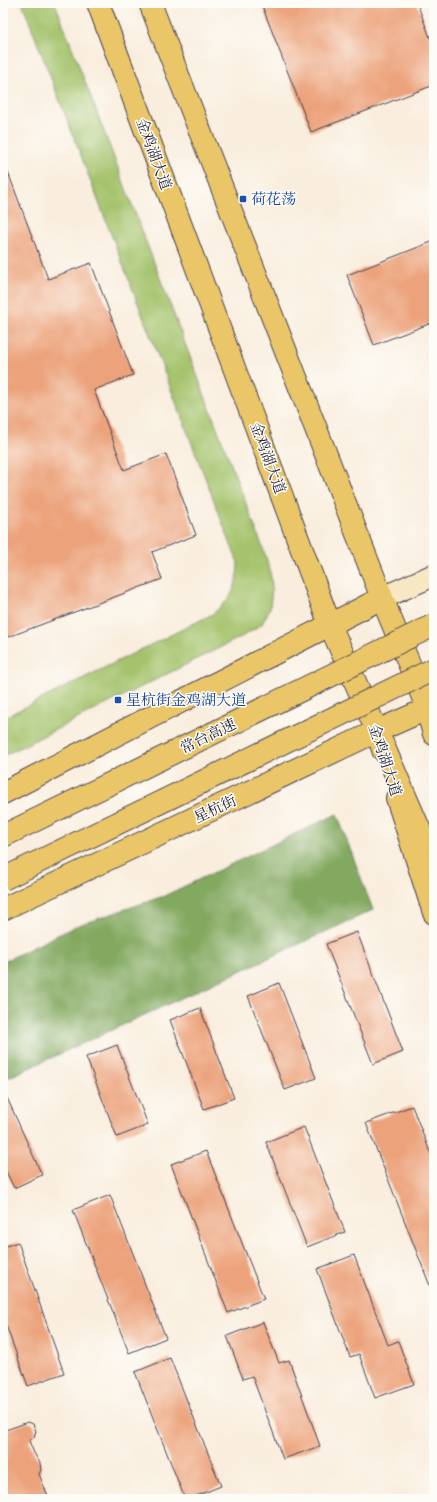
<svg xmlns="http://www.w3.org/2000/svg" width="437" height="1502" viewBox="0 0 437 1502" font-family="'IM FELL Great Primer','Noto Serif SC',serif">
  <rect width="100%" height="100%" fill="#fdfcf7"/>
  <filter id="ink" filterUnits="userSpaceOnUse"><feTurbulence type="fractalNoise" baseFrequency=".025" numOctaves="2"/><feDisplacementMap in="SourceGraphic" scale="8" xChannelSelector="R" yChannelSelector="G"/><feConvolveMatrix kernelMatrix="1 2 1 2 8 2 1 2 1" color-interpolation-filters="sRGB"/></filter>
  <filter id="wash" filterUnits="userSpaceOnUse"><feTurbulence type="fractalNoise" baseFrequency=".012" numOctaves="4" result="noise"/><feDisplacementMap in="SourceGraphic" scale="16" xChannelSelector="R" yChannelSelector="G"/><feGaussianBlur stdDeviation="0.9" result="paint"/><feColorMatrix in="noise" values="0 0 0 0 0 0 0 0 0 0 0 0 0 0 0 0 0 1.4 0 .05"/><feComposite in="paint" operator="in"/></filter>
  <g filter="url(#wash)">
    <rect width="100%" height="100%" fill="#f9eddd"/>
    <path fill="#a4c36c" stroke="#637254" d="M22,3H55L263,548L270,570L272,587L270,608L262,624L245,635L3,756V718L211,615C232,599 237,589 238,563Z"/>
    <polygon fill="#83a960" stroke="#52664e" points="337,814 373,910 3,1080 3,962 76,926 164,896"/>
    <g id="blocks">
      <g fill="#eca37b">
        <polygon points="261,3 417,3 434,48 434,85 311,132"/>
        <polygon points="3,159 48,279 91,263 133,375 94,390 124,470 166,454 196,535 152,552 162,579 3,639"/>
        <polygon points="434,241 434,322 374,345 347,275"/>
        <polygon points="357,932 403,1052 373,1064 326,944"/>
        <polygon points="279,983 316,1078 285,1090 248,996"/>
        <polygon points="200,1008 234,1098 204,1109 170,1020"/>
        <polygon points="117,1045 148,1125 117,1137 86,1057"/>
        <polygon points="3,1089 42,1175 14,1188 3,1165"/>
        <polygon points="412,1106 434,1162 434,1296 366,1123"/>
        <polygon points="304,1127 345,1232 307,1247 266,1142"/>
        <polygon points="206,1151 264,1299 228,1313 171,1164"/>
        <polygon points="110,1195 166,1338 129,1353 73,1210"/>
        <polygon points="18,1242 64,1373 28,1386 3,1317 3,1247"/>
        <polygon points="354,1255 388,1345 398,1341 414,1384 375,1398 359,1354 350,1357 317,1269"/>
        <polygon points="263,1322 279,1363 289,1360 320,1446 283,1459 252,1376 243,1379 227,1336"/>
        <polygon points="170,1358 221,1486 189,1499 185,1499 135,1372"/>
        <polygon points="28,1422 33,1424 36,1431 34,1437 29,1441 34,1453 40,1463 41,1470 39,1474 49,1499 3,1499 3,1497 5,1496 3,1490 3,1431"/>
      </g>
    </g>
  </g>
  <g filter="url(#ink)">
    <use href="#blocks" fill-opacity="0" stroke="#424053" stroke-width="1"/>
    <g fill="none" stroke-linecap="round" stroke-linejoin="round">
      <defs>
        <polyline id="secondary" points="382,598 434,575"/>
        <g id="primary">
          <polyline points="98,3 330,625 377,731 383,750"/>
          <polyline points="150,3 382,598 434,724"/>
          <polyline points="3,793 382,598"/>
          <polyline points="397,798 434,913"/>
          <polyline points="3,909 377,731 427,709"/>
        </g>
        <g id="trunk">
          <polyline points="427,709 434,734"/>
          <polyline points="377,731 434,863"/>
        </g>
      </defs>
      <use href="#secondary" stroke="#424053" stroke-width="24"/>
      <use href="#primary" stroke="#424053" stroke-width="24"/>
      <use href="#trunk" stroke="#424053" stroke-width="24"/>
      <use href="#secondary" stroke="#f7e8c3" stroke-width="22"/>
      <use href="#primary" stroke="#ebc669" stroke-width="22"/>
      <use href="#trunk" stroke="#ebc669" stroke-width="22"/>
      <defs>
        <g id="motorway-bridge">
          <polyline points="3,836 434,625"/>
          <polyline points="3,879 434,669"/>
        </g>
      </defs>
      <use href="#motorway-bridge" stroke="#424053" stroke-width="24" stroke-linecap="butt"/>
      <use href="#motorway-bridge" stroke="#ebc669" stroke-width="22"/>
    </g>
  </g>
  <g fill="#1a4fb4" stroke="#fdfcf7" stroke-width="1.5">
    <rect x="239" y="195" width="8" height="8" rx="2"/>
    <rect x="114" y="696" width="8" height="8" rx="2"/>
  </g>
  <g text-anchor="middle" dominant-baseline="central" stroke-width="3" stroke-linejoin="round" paint-order="stroke">
    <g font-size="15" fill="#22223b" stroke="#fdfcf7">
      <text transform="translate(154 154) rotate(70)">金鸡湖大道</text>
      <text transform="translate(268 458) rotate(70)">金鸡湖大道</text>
      <text transform="translate(208 736) rotate(-26)">常台高速</text>
      <text transform="translate(385 760) rotate(72)">金鸡湖大道</text>
      <text transform="translate(215 809) rotate(-25)">星杭街</text>
    </g>
    <g font-size="15" fill="#164399" stroke="#fdfcf7" text-anchor="start">
      <text x="251" y="199">荷花荡</text>
      <text x="126" y="700">星杭街金鸡湖大道</text>
    </g>
  </g>
  <rect width="437" height="1502" fill="none" stroke="#fdfcf7" stroke-width="16"/>
</svg>
